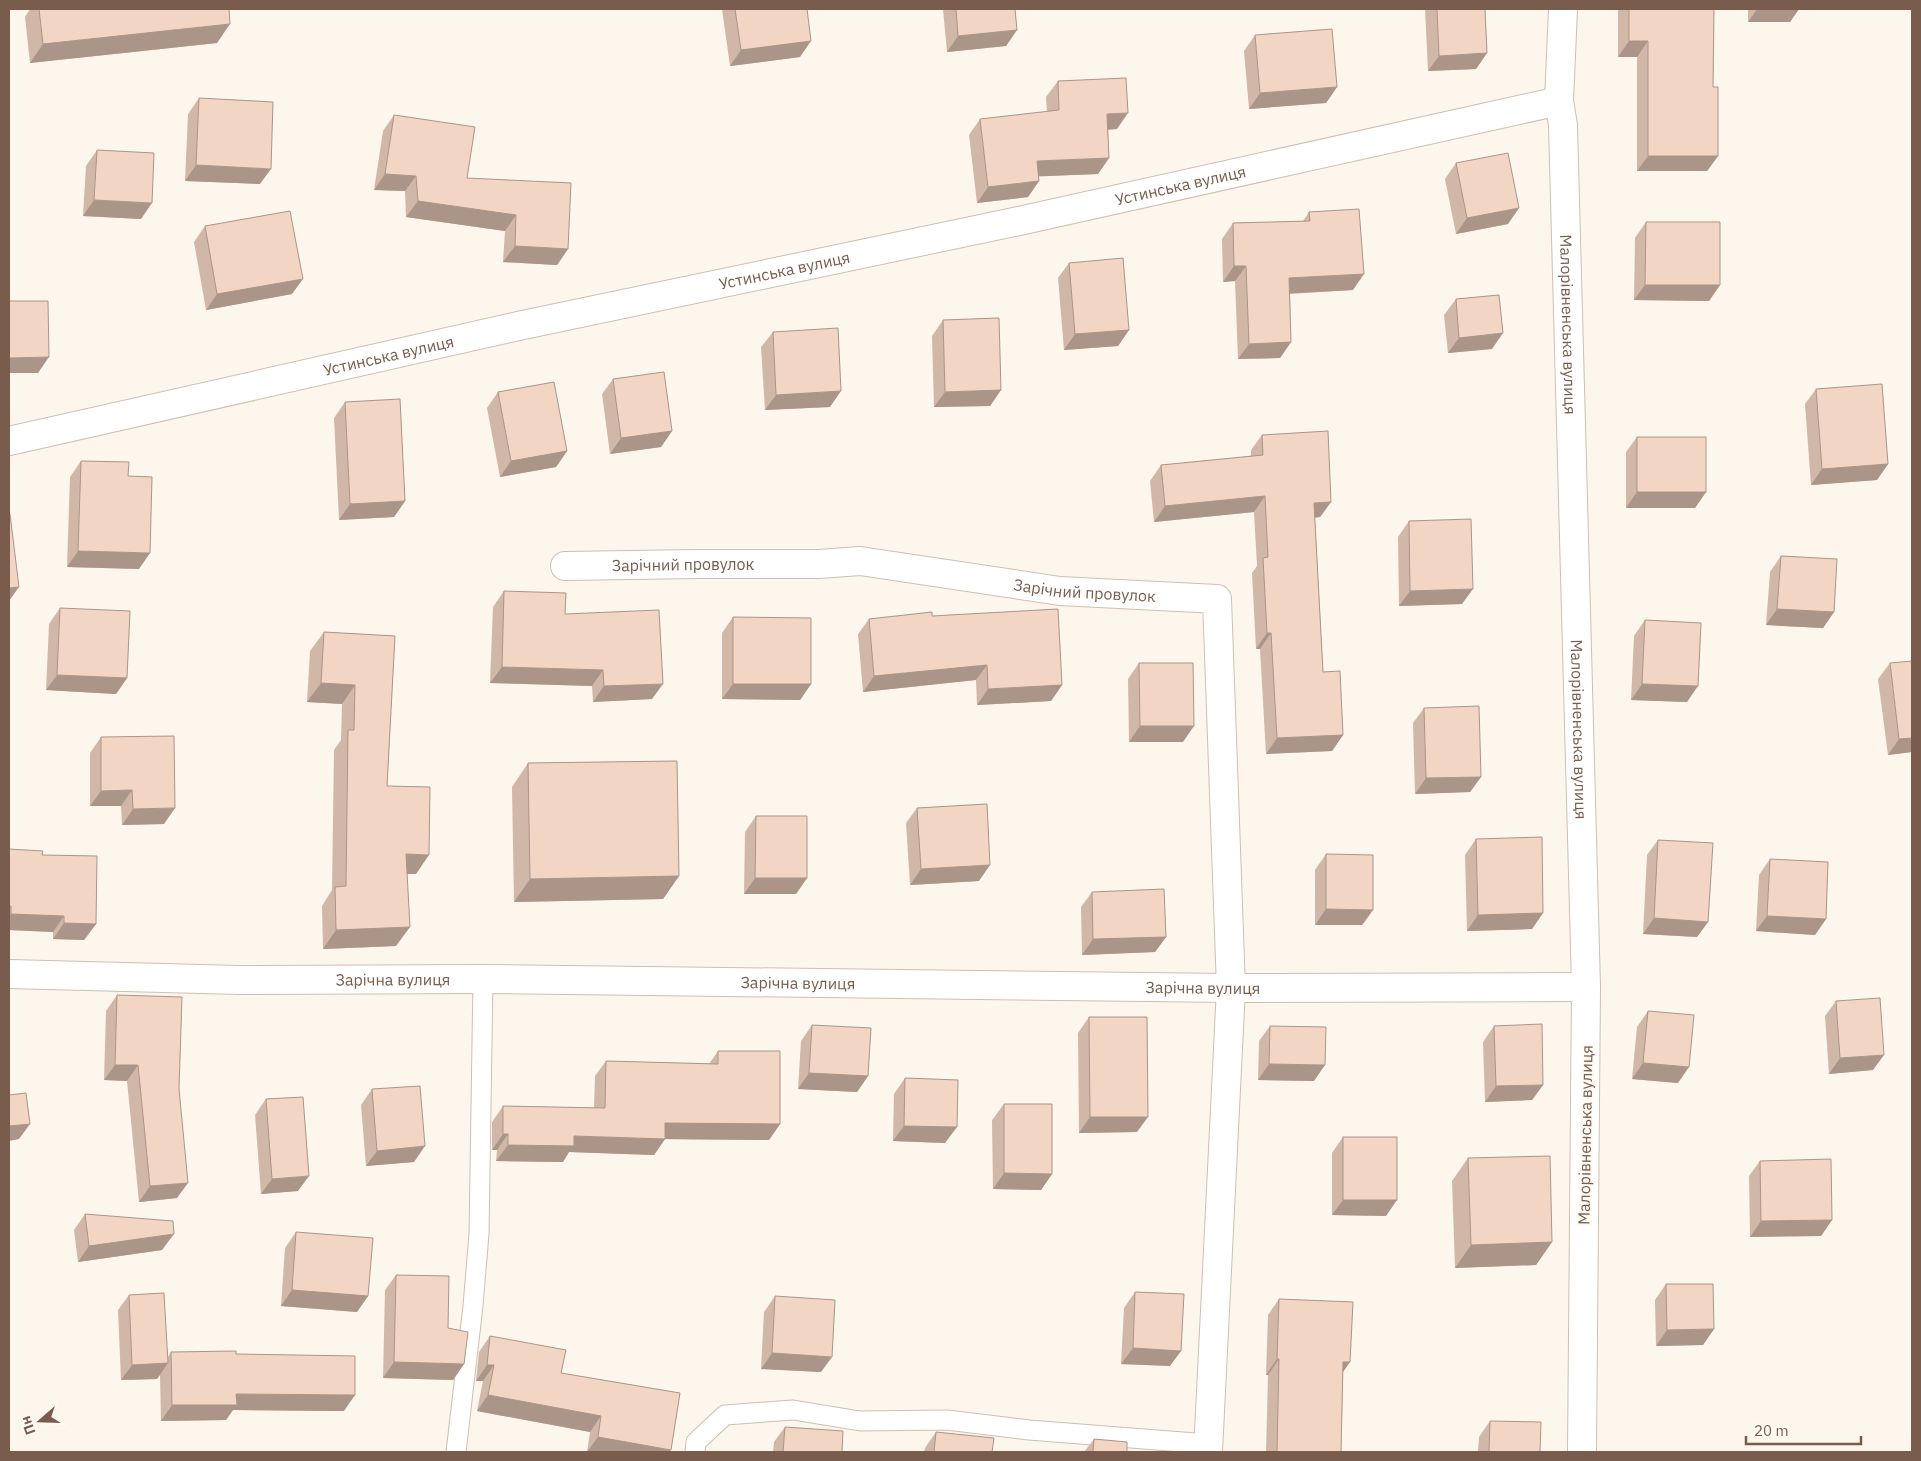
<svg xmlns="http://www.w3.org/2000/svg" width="1921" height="1461" viewBox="0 0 1921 1461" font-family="'IBM Plex Sans',sans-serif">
  <rect width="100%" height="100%" fill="#fdf6ec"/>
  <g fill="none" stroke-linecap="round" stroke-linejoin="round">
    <defs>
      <g id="service">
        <polyline points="456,1452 473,1306 479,1234 483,979"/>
        <polyline points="695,1452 696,1442 725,1415 793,1410 860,1421 947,1420 1029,1430 1208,1444"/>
      </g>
      <g id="minor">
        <path id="s1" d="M1563,9L1559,101L1563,125L1586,987L1582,1452"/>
        <path id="s2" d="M9,441L523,325L1019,221L1559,101"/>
        <path id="s3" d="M565,566L697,564H819L860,561L1060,591L1217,599L1231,988L1208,1452"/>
        <path id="s4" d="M9,974L240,980L483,979L1231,988L1586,987"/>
      </g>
    </defs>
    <use href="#service" stroke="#d1beb0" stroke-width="21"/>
    <use href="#minor" stroke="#d1beb0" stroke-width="30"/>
    <use href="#service" stroke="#fff" stroke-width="19"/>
    <use href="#minor" stroke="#fff" stroke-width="28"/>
  </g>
  <g fill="#d1b7a8">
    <polygon points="30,9 229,9 217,43 30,63 25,17"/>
    <polygon points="722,9 807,9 800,57 730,66"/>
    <polygon points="943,9 1015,9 1017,30 1006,46 947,52"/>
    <polygon points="1425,9 1485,9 1487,53 1476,69 1428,71"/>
    <polygon points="1618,9 1714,9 1713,87 1718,156 1707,171 1637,171 1637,57 1618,57"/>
    <polygon points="1748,9 1799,9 1790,22 1748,22"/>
    <polygon points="1255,35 1337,87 1326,103 1249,109 1244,51"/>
    <polygon points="1058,81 1117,129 1108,130 1109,158 1098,174 1039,176 1039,181 1028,197 977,203 969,135 980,119 1047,112 1046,97"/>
    <polygon points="199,98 260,184 185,181 188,114"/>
    <polygon points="394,115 467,178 568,249 557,265 503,262 505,231 406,217 405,191 374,190 383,131"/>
    <polygon points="97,150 141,219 83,216 86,166"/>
    <polygon points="1456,163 1508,224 1456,234 1445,179"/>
    <polygon points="1309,212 1353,290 1290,294 1291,342 1280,358 1238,359 1235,281 1223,282 1222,239 1233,223 1303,221"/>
    <polygon points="1646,222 1720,285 1709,301 1634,300 1635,238"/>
    <polygon points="205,226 292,294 206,310 194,242"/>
    <polygon points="1069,263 1129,330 1118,346 1064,350 1058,278"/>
    <polygon points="1456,299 1492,349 1448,353 1444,315"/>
    <polygon points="943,320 1001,390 990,406 934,407 932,336"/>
    <polygon points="773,332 830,407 765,410 761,347"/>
    <polygon points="613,379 672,431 661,447 610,454 602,394"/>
    <polygon points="1816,389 1888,464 1877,480 1811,485 1805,404"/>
    <polygon points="498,392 567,451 556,467 500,477 487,408"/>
    <polygon points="345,402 405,501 394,517 339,520 334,418"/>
    <polygon points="1262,435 1331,502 1320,517 1315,518 1323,672 1343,735 1332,751 1266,754 1260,649 1256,649 1252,573 1257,566 1254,512 1154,522 1150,481 1161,465 1251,456 1251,450"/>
    <polygon points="1637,437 1706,492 1695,508 1626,508 1626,452"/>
    <polygon points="81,461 128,476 139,569 67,567 70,477"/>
    <polygon points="1409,521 1462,604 1399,606 1398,537"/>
    <polygon points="1781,556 1834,612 1823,628 1766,625 1770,572"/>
    <polygon points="504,591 565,614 652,699 593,702 592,686 490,683 493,607"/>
    <polygon points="60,608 127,678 116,694 46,690 49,624"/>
    <polygon points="932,616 1062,685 1051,701 977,705 976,680 863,692 858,634 869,619"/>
    <polygon points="733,617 811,684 800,700 722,699 722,633"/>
    <polygon points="1645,620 1687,702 1631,700 1634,636"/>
    <polygon points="324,632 395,636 387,786 416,874 407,874 396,946 323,949 322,906 332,890 334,750 341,740 342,704 307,702 310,651"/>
    <polygon points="1139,663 1183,742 1129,742 1128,679"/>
    <polygon points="1890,663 1912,752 1888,755 1878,679"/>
    <polygon points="1424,708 1481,777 1470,792 1415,794 1413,723"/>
    <polygon points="101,737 164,824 122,825 121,806 90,806 90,753"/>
    <polygon points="528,763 679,876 663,899 514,902 512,787"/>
    <polygon points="917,808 979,881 910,885 906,823"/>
    <polygon points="756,816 807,878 796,894 744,894 745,832"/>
    <polygon points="1476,839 1543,913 1532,929 1467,931 1465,855"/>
    <polygon points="1658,840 1708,922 1697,937 1643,934 1647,855"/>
    <polygon points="9,849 42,855 96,924 84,940 53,939 53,932 9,930"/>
    <polygon points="1326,854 1373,910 1362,925 1315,925 1315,870"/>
    <polygon points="1770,859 1826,919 1815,935 1756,931 1759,875"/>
    <polygon points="1092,892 1166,937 1155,952 1082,955 1081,907"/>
    <polygon points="117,995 179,1089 177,1198 139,1202 127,1081 104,1080 106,1011"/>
    <polygon points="1836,1001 1873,1070 1829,1074 1825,1016"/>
    <polygon points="1648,1011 1678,1083 1632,1079 1637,1027"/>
    <polygon points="1089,1017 1137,1132 1079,1133 1078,1033"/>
    <polygon points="812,1025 868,1076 857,1092 798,1089 801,1041"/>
    <polygon points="1270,1026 1314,1081 1258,1080 1259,1041"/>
    <polygon points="1494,1026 1543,1085 1532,1100 1485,1102 1483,1042"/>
    <polygon points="718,1051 780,1124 769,1140 665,1139 654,1155 569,1152 563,1162 496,1161 497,1150 492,1150 492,1122 503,1106 594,1108 595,1076 606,1061 709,1064"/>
    <polygon points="905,1078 945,1143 893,1141 894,1094"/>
    <polygon points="372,1089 414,1162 366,1166 361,1105"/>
    <polygon points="266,1099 298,1191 261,1194 255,1115"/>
    <polygon points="1004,1104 1052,1174 1041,1190 993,1189 992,1120"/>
    <polygon points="1343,1137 1386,1216 1332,1215 1332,1153"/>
    <polygon points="1468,1158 1552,1242 1536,1265 1455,1268 1452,1181"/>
    <polygon points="1760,1161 1832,1220 1821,1236 1750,1237 1749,1176"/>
    <polygon points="85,1214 162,1250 78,1262 74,1230"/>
    <polygon points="296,1232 368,1296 357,1312 281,1306 285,1248"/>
    <polygon points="396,1275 448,1328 464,1364 453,1380 383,1378 385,1290"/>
    <polygon points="1666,1284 1714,1329 1703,1345 1656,1346 1655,1300"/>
    <polygon points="1135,1292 1170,1366 1121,1364 1124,1308"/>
    <polygon points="129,1295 168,1357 171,1352 236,1354 344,1411 233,1410 226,1420 161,1421 160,1375 157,1379 121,1380 118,1310"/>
    <polygon points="775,1296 821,1372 761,1369 764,1312"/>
    <polygon points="1279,1299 1343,1373 1341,1452 1266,1452 1268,1375 1266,1375 1268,1315"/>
    <polygon points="490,1336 561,1373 669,1452 587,1452 590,1432 477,1411 483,1381 476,1381 479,1352"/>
    <polygon points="1490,1421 1540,1452 1478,1452 1479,1437"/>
    <polygon points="785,1427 842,1452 773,1452 774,1442"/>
    <polygon points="936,1432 992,1452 924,1452 925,1448"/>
    <polygon points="1094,1439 1127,1452 1084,1452"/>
  </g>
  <g fill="#aa9588">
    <polygon points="1757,9 1799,9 1790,22 1748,22"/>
    <polygon points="230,24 217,43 30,63 43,44"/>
    <polygon points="1017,30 1006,46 947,52 958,36"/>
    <polygon points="811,41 800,57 730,66 741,50"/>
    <polygon points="1629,41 1648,41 1637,57 1618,57"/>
    <polygon points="1487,53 1476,69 1428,71 1439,56"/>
    <polygon points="1337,87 1326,103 1249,109 1260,93"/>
    <polygon points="1128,113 1117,129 1096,130 1107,114"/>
    <polygon points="1648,156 1718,156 1707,171 1637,171"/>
    <polygon points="1109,158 1098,174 1026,177 1037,161"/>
    <polygon points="196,165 271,169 260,184 185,181"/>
    <polygon points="385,174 416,176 405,191 374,190"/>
    <polygon points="1039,181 1028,197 977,203 988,187"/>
    <polygon points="94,200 152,203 141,219 83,216"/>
    <polygon points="418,201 516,215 505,231 406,217"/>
    <polygon points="1519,208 1508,224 1456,234 1467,218"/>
    <polygon points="515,246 568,249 557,265 503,262"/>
    <polygon points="1234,266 1246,266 1235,281 1223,282"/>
    <polygon points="1364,274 1353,290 1278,294 1289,278"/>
    <polygon points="303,279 292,294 206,310 217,294"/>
    <polygon points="1645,285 1720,285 1709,301 1634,300"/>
    <polygon points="1129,330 1118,346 1064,350 1075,334"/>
    <polygon points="1503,333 1492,349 1448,353 1459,338"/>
    <polygon points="1291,342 1280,358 1238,359 1249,344"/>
    <polygon points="49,357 38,373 9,373 9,358"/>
    <polygon points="1001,390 990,406 934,407 945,392"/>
    <polygon points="841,391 830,407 765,410 776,395"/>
    <polygon points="672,431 661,447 610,454 621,438"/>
    <polygon points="567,451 556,467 500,477 511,461"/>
    <polygon points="1888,464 1877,480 1811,485 1822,469"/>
    <polygon points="1637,492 1706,492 1695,508 1626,508"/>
    <polygon points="1265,496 1254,512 1154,522 1165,506"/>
    <polygon points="405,501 394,517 339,520 350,504"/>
    <polygon points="1331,502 1320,517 1303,518 1314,503"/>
    <polygon points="78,551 150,553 139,569 67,567"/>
    <polygon points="19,587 9,601 9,588"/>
    <polygon points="1473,589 1462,604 1399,606 1410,591"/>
    <polygon points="1777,609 1834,612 1823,628 1766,625"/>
    <polygon points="1267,633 1271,633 1260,649 1256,649"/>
    <polygon points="987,665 976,680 863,692 874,676"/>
    <polygon points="502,667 603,670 592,686 490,683"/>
    <polygon points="57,675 127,678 116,694 46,690"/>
    <polygon points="321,683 355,685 342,704 307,702"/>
    <polygon points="663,684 652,699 593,702 604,686"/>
    <polygon points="733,684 811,684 800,700 722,699"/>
    <polygon points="1642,684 1698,686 1687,702 1631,700"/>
    <polygon points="1062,685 1051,701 977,705 988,689"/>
    <polygon points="1140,726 1194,726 1183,742 1129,742"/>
    <polygon points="1343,735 1332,751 1266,754 1277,738"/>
    <polygon points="1912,738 1912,752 1888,755 1899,739"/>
    <polygon points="1481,777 1470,792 1415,794 1426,778"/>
    <polygon points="132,790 121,806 90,806 101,791"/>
    <polygon points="175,808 164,824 122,825 133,809"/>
    <polygon points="406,854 429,855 416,874 393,874"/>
    <polygon points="990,865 979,881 910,885 921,869"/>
    <polygon points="679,876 663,899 514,902 530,879"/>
    <polygon points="755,878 807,878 796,894 744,894"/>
    <polygon points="1326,909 1373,910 1362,925 1315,925"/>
    <polygon points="1543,913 1532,929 1467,931 1478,915"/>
    <polygon points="11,914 64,916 53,932 9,930 9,916"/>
    <polygon points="1767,916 1826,919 1815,935 1756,931"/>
    <polygon points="1654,918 1708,922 1697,937 1643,934"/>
    <polygon points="64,923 96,924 84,940 53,939"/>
    <polygon points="410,927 396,946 323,949 336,930"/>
    <polygon points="1166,937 1155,952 1082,955 1093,939"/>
    <polygon points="1884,1055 1873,1070 1829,1074 1840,1058"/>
    <polygon points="1643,1063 1689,1067 1678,1083 1632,1079"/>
    <polygon points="1269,1064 1325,1065 1314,1081 1258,1080"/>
    <polygon points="115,1065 138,1065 127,1081 104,1080"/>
    <polygon points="809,1073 868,1076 857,1092 798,1089"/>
    <polygon points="1543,1085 1532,1100 1485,1102 1496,1086"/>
    <polygon points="1090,1117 1148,1117 1137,1132 1079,1133"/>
    <polygon points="665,1123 780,1124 769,1140 654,1139"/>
    <polygon points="30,1124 19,1139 9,1141 9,1126"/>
    <polygon points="904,1126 957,1127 945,1143 893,1141"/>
    <polygon points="503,1134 508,1134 497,1150 492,1150"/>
    <polygon points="574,1136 665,1139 654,1155 569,1152 563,1162 496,1161 508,1145"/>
    <polygon points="425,1146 414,1162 366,1166 377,1151"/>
    <polygon points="1004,1173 1052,1174 1041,1190 993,1189"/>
    <polygon points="309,1176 298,1191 261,1194 272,1179"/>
    <polygon points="188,1183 177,1198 139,1202 150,1186"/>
    <polygon points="1343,1200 1397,1200 1386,1216 1332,1215"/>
    <polygon points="1832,1220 1821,1236 1750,1237 1761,1221"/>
    <polygon points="174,1234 162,1250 78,1262 89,1246"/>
    <polygon points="1552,1242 1536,1265 1455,1268 1471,1245"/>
    <polygon points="292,1290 368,1296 357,1312 281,1306"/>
    <polygon points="1714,1329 1703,1345 1656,1346 1667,1330"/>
    <polygon points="1133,1348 1181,1351 1170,1366 1121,1364"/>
    <polygon points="772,1353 832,1357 821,1372 761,1369"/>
    <polygon points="1277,1359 1279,1359 1268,1375 1266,1375"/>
    <polygon points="394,1362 464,1364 453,1380 383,1378"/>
    <polygon points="1343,1362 1350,1362 1339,1378"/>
    <polygon points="168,1363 157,1379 121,1380 132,1365"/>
    <polygon points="487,1365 494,1365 483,1381 476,1381"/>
    <polygon points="236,1394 355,1395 344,1411 233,1410 226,1420 161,1421 172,1405"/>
    <polygon points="488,1395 601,1416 590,1432 477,1411"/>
    <polygon points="598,1437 671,1450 669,1452 587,1452"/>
  </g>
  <g fill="#f3d5c3" stroke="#aa9588">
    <polygon points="39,9 229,9 230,24 43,44"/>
    <polygon points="735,9 807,9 811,41 741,50"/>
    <polygon points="956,9 1015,9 1017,30 958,36"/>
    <polygon points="1437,9 1485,9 1487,53 1439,56"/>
    <polygon points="1629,9 1714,9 1713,87 1718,87 1718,156 1648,156 1648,41 1629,41"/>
    <polygon points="1332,29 1337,87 1260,93 1255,35"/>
    <polygon points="1126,78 1128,113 1107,114 1109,158 1037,161 1039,181 988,187 980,119 1059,110 1058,81"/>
    <polygon points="199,98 273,102 271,169 196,165"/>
    <polygon points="394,115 475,127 467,178 571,183 568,249 515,246 516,215 418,201 416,176 385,174"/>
    <polygon points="97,150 154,153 152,203 94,200"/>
    <polygon points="1508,153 1519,208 1467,218 1456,163"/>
    <polygon points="1359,209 1364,274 1289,278 1291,342 1249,344 1246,266 1234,266 1233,223 1310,221 1309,212"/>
    <polygon points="290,211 303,279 217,294 205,226"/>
    <polygon points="1646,222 1720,222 1720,285 1645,285"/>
    <polygon points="1123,258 1129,330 1075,334 1069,263"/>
    <polygon points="1499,295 1503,333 1459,338 1456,299"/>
    <polygon points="9,301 48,301 49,357 9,358"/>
    <polygon points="999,318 1001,390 945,392 943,320"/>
    <polygon points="838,328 841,391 776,395 773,332"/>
    <polygon points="664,372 672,431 621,438 613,379"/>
    <polygon points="554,382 567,451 511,461 498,392"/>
    <polygon points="1882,384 1888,464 1822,469 1816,389"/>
    <polygon points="400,399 405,501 350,504 345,402"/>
    <polygon points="1328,431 1331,502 1314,503 1323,672 1340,671 1343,735 1277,738 1271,633 1267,633 1263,558 1268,557 1265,496 1165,506 1161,465 1263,455 1262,435"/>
    <rect x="1637" y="437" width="69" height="55"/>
    <polygon points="81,461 129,462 128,476 152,477 150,553 78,551"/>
    <polygon points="9,514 10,514 19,587 9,588"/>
    <polygon points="1471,519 1473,589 1410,591 1409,521"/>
    <polygon points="1781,556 1837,559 1834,612 1777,609"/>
    <polygon points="504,591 566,593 565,614 659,610 663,684 604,686 603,670 502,667"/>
    <polygon points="60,608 130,611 127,678 57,675"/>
    <polygon points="1058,609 1062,685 988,689 987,665 874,676 869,619 932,612 932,616"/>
    <polygon points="733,617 811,618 811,684 733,684"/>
    <polygon points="1645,620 1701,623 1698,686 1642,684"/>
    <polygon points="324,632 395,636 387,786 430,787 429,855 406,854 410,927 336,930 335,887 346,886 348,730 354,730 355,685 321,683"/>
    <polygon points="1912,661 1912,738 1899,739 1890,663"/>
    <polygon points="1139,663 1193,663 1194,726 1140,726"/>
    <polygon points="1479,706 1481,777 1426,778 1424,708"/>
    <polygon points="174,736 175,808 133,809 132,790 101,791 101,737"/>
    <polygon points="677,761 679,876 530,879 528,763"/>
    <polygon points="987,804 990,865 921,869 917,808"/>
    <polygon points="756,816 807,816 807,878 755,878"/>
    <polygon points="1542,837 1543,913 1478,915 1476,839"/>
    <polygon points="1658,840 1713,843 1708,922 1654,918"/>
    <polygon points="9,849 43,851 42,855 97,856 96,924 64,923 64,916 11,914 11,906 9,906"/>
    <polygon points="1326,854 1373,855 1373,910 1326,909"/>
    <polygon points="1770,859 1828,862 1826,919 1767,916"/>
    <polygon points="1164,889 1166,937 1093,939 1092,892"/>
    <polygon points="117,995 182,997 179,1089 188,1183 150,1186 138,1065 115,1065"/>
    <polygon points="1880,998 1884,1055 1840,1058 1836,1001"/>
    <polygon points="1648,1011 1694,1015 1689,1067 1643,1063"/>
    <polygon points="1089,1017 1147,1017 1148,1117 1090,1117"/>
    <polygon points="1542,1024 1543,1085 1496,1086 1494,1026"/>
    <polygon points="812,1025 871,1028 868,1076 809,1073"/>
    <polygon points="1270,1026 1326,1027 1325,1065 1269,1064"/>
    <polygon points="718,1051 780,1051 780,1124 665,1123 665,1139 574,1136 574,1146 508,1145 508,1134 503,1134 503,1106 605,1108 606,1061 718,1064"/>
    <polygon points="905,1078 958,1080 957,1127 904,1126"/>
    <polygon points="420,1086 425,1146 377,1151 372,1089"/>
    <polygon points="26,1093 30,1124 9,1126 9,1095"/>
    <polygon points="303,1097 309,1176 272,1179 266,1099"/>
    <polygon points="1004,1104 1052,1104 1052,1174 1004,1173"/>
    <rect x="1343" y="1137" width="54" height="63"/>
    <polygon points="1550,1156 1552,1242 1471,1245 1468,1158"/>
    <polygon points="1831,1159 1832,1220 1761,1221 1760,1161"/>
    <polygon points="85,1214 173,1221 174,1234 89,1246"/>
    <polygon points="296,1232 373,1238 368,1296 292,1290"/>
    <polygon points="396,1275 449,1276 448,1328 468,1332 464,1364 394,1362"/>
    <polygon points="1666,1284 1713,1284 1714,1329 1667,1330"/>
    <polygon points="1135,1292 1184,1294 1181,1351 1133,1348"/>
    <polygon points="164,1293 168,1363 132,1365 129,1295"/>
    <polygon points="775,1296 835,1300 832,1357 772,1353"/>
    <polygon points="1279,1299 1353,1302 1350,1362 1343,1362 1341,1452 1277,1452 1279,1359 1277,1359"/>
    <polygon points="490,1336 566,1350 561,1373 680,1393 671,1450 598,1437 601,1416 488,1395 494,1365 487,1365"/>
    <polygon points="236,1351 236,1354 355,1356 355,1395 236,1394 237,1405 172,1405 171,1352"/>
    <polygon points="1490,1421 1541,1422 1540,1452 1489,1452"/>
    <polygon points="785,1427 843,1431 842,1452 783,1452"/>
    <polygon points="936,1432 994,1438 992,1452 934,1452"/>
    <polygon points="1094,1439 1127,1442 1127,1452 1093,1452"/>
  </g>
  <g text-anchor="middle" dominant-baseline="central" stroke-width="5" stroke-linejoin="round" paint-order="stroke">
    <g font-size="16" fill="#7a5c4d" stroke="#fffaf3">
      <text stroke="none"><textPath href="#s2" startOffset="1199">Устинська вулиця</textPath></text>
      <text stroke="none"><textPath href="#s2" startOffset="794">Устинська вулиця</textPath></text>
      <text stroke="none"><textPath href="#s1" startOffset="316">Малорівненська вулиця</textPath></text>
      <text stroke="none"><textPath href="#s2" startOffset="389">Устинська вулиця</textPath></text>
      <text stroke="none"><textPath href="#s3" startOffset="118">Зарічний провулок</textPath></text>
      <text stroke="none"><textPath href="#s3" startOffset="522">Зарічний провулок</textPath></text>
      <text stroke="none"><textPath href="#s1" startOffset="721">Малорівненська вулиця</textPath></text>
      <text stroke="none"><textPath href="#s4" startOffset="384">Зарічна вулиця</textPath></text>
      <text stroke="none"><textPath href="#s4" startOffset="789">Зарічна вулиця</textPath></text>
      <text stroke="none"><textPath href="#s4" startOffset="1194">Зарічна вулиця</textPath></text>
      <text transform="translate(1585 1135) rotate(-89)">Малорівненська вулиця</text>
    </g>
  </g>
  <rect width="1921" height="1461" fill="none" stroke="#7a5c4d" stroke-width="20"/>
  <g transform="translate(40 1421) rotate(250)" stroke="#fffaf3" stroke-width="4" paint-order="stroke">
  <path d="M0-4L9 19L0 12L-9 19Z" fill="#7a5c4d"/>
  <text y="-8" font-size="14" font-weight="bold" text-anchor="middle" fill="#7a5c4d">Пн</text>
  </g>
  <path d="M1746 1436v8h115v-8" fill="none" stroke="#7a5c4d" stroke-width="2.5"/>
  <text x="1754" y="1436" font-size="15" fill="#7a5c4d" stroke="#fffaf3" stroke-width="4" paint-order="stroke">20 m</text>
</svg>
